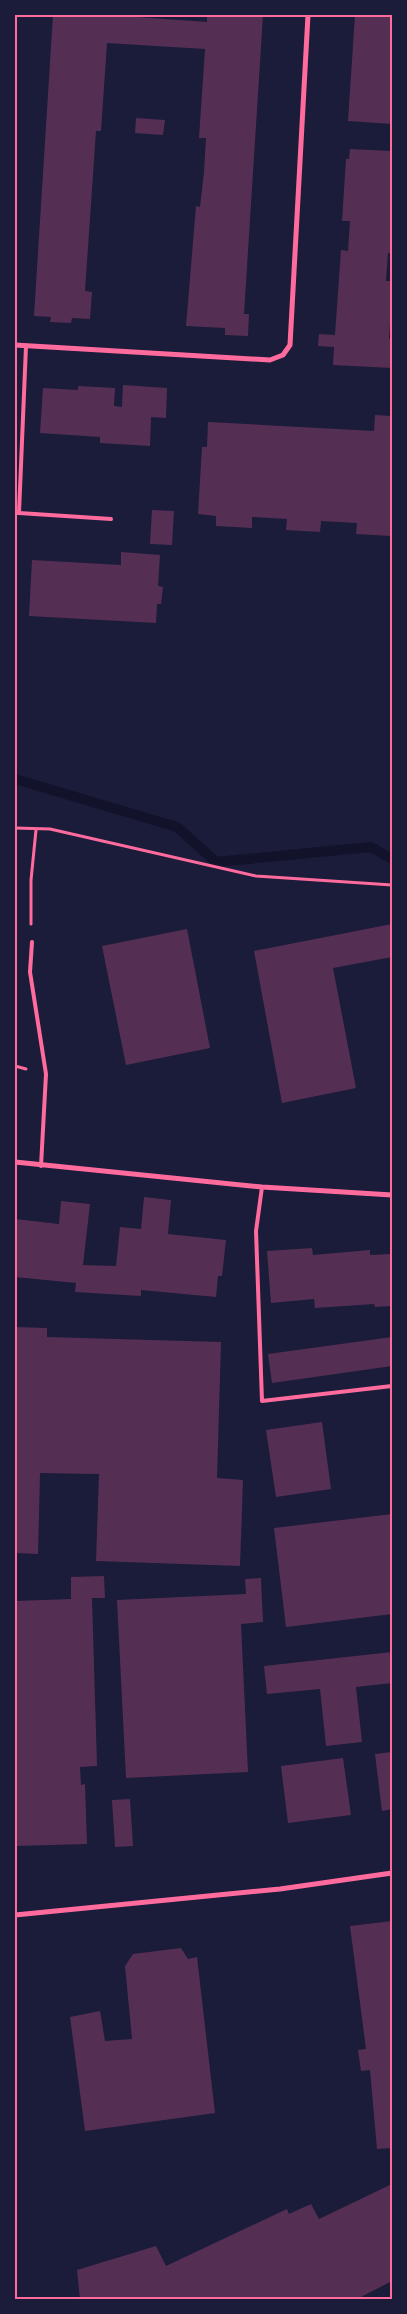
<svg xmlns="http://www.w3.org/2000/svg" width="407" height="2314" viewBox="0 0 407 2314" font-family="Jost,sans-serif">
  <rect width="100%" height="100%" fill="#1b1b3a"/>
  <g fill="none" stroke-linecap="round" stroke-linejoin="round">
    <polyline stroke="#12122b" stroke-width="10" points="15,779 177,827 216,862 371,847 392,859"/>
  </g>
  <g fill="#542f53">
    <polygon points="53,15 109,15 207,22 207,15 263,15 244,314 249,314 248,336 225,335 225,328 186,326 196,206 200,207 204,172 206,138 199,138 205,49 107,43 101,131 96,131 85,291 92,292 90,319 72,318 71,323 50,322 51,317 34,316"/>
    <polygon points="355,15 392,15 392,124 348,121"/>
    <polygon points="136,118 165,120 163,135 135,133"/>
    <polygon points="350,149 391,151 392,253 388,253 386,281 392,281 390,309 392,309 392,323 390,323 389,339 392,339 392,368 333,365 334,347 318,346 319,334 335,335 341,250 348,251 350,221 342,221 346,159 349,159"/>
    <polygon points="123,385 167,388 166,418 151,417 150,446 100,443 100,437 40,433 43,388 78,390 78,386 115,388 114,406 122,407"/>
    <polygon points="375,415 392,416 391,536 356,534 357,523 321,521 320,532 286,530 287,519 252,517 252,528 216,526 216,516 198,514 202,447 207,447 208,422 374,431"/>
    <polygon points="152,510 174,511 172,545 150,544"/>
    <polygon points="121,552 160,555 158,586 163,587 161,604 157,604 156,623 29,616 32,560 121,565"/>
    <polygon points="392,924 392,957 333,968 356,1088 282,1103 254,951"/>
    <polygon points="187,929 210,1048 126,1065 102,946"/>
    <polygon points="144,1197 171,1200 168,1234 226,1240 222,1276 218,1276 216,1297 141,1290 141,1296 75,1292 76,1283 15,1277 15,1219 59,1224 61,1201 90,1204 83,1265 116,1266 120,1227 141,1229"/>
    <polygon points="312,1248 313,1255 370,1250 370,1255 392,1254 392,1306 375,1307 374,1304 315,1308 314,1299 271,1303 267,1251"/>
    <polygon points="15,1327 47,1328 47,1337 221,1342 217,1478 243,1480 240,1566 96,1561 99,1474 40,1473 38,1554 15,1553"/>
    <polygon points="392,1337 392,1366 272,1383 268,1354"/>
    <polygon points="322,1422 331,1489 276,1497 266,1430"/>
    <polygon points="392,1514 392,1614 286,1627 274,1528"/>
    <polygon points="104,1576 105,1598 92,1598 97,1766 80,1767 81,1785 85,1784 87,1844 15,1846 15,1601 71,1599 71,1577"/>
    <polygon points="261,1578 263,1622 241,1624 248,1772 126,1778 117,1600 246,1594 245,1579"/>
    <polygon points="392,1652 392,1683 356,1687 362,1742 326,1746 320,1689 267,1694 264,1666"/>
    <polygon points="392,1752 392,1809 382,1811 375,1754"/>
    <polygon points="343,1758 351,1815 288,1823 281,1766"/>
    <polygon points="130,1799 133,1846 115,1847 112,1800"/>
    <polygon points="392,1921 392,2148 377,2149 370,2070 361,2071 358,2050 366,2049 350,1926"/>
    <polygon points="181,1948 188,1959 197,1957 215,2113 85,2131 70,2017 100,2011 105,2041 132,2039 125,1966 133,1954"/>
    <polygon points="392,2184 392,2281 357,2299 80,2299 77,2270 156,2246 166,2266 287,2209 289,2214 311,2204 319,2219"/>
  </g>
  <g fill="none" stroke-linecap="round" stroke-linejoin="round">
    <g stroke="#ff6b9d" stroke-width="3">
      <polyline points="15,828 50,829 256,876 392,885"/>
      <polyline points="31,924 31,880 36,830"/>
      <polyline points="15,1066 26,1069"/>
    </g>
    <g stroke="#ff6b9d" stroke-width="4">
      <polyline points="15,513 19,513 26,346"/>
      <polyline points="19,513 111,519"/>
      <polyline points="32,942 30,972 46,1074 41,1166"/>
      <polyline points="262,1187 256,1231 262,1401 392,1386"/>
    </g>
    <g stroke="#ff6b9d" stroke-width="5">
      <polyline points="15,345 270,360 283,355 290,345 308,15"/>
      <polyline points="15,1162 262,1187 392,1195"/>
      <polyline points="15,1915 280,1889 392,1873"/>
    </g>
  </g>
  <rect width="407" height="2314" fill="none" stroke="#1b1b3a" stroke-width="32"/>
  <rect x="16" y="16" width="375" height="2282" fill="none" stroke="#ff6b9d" stroke-width="2"/>
</svg>
